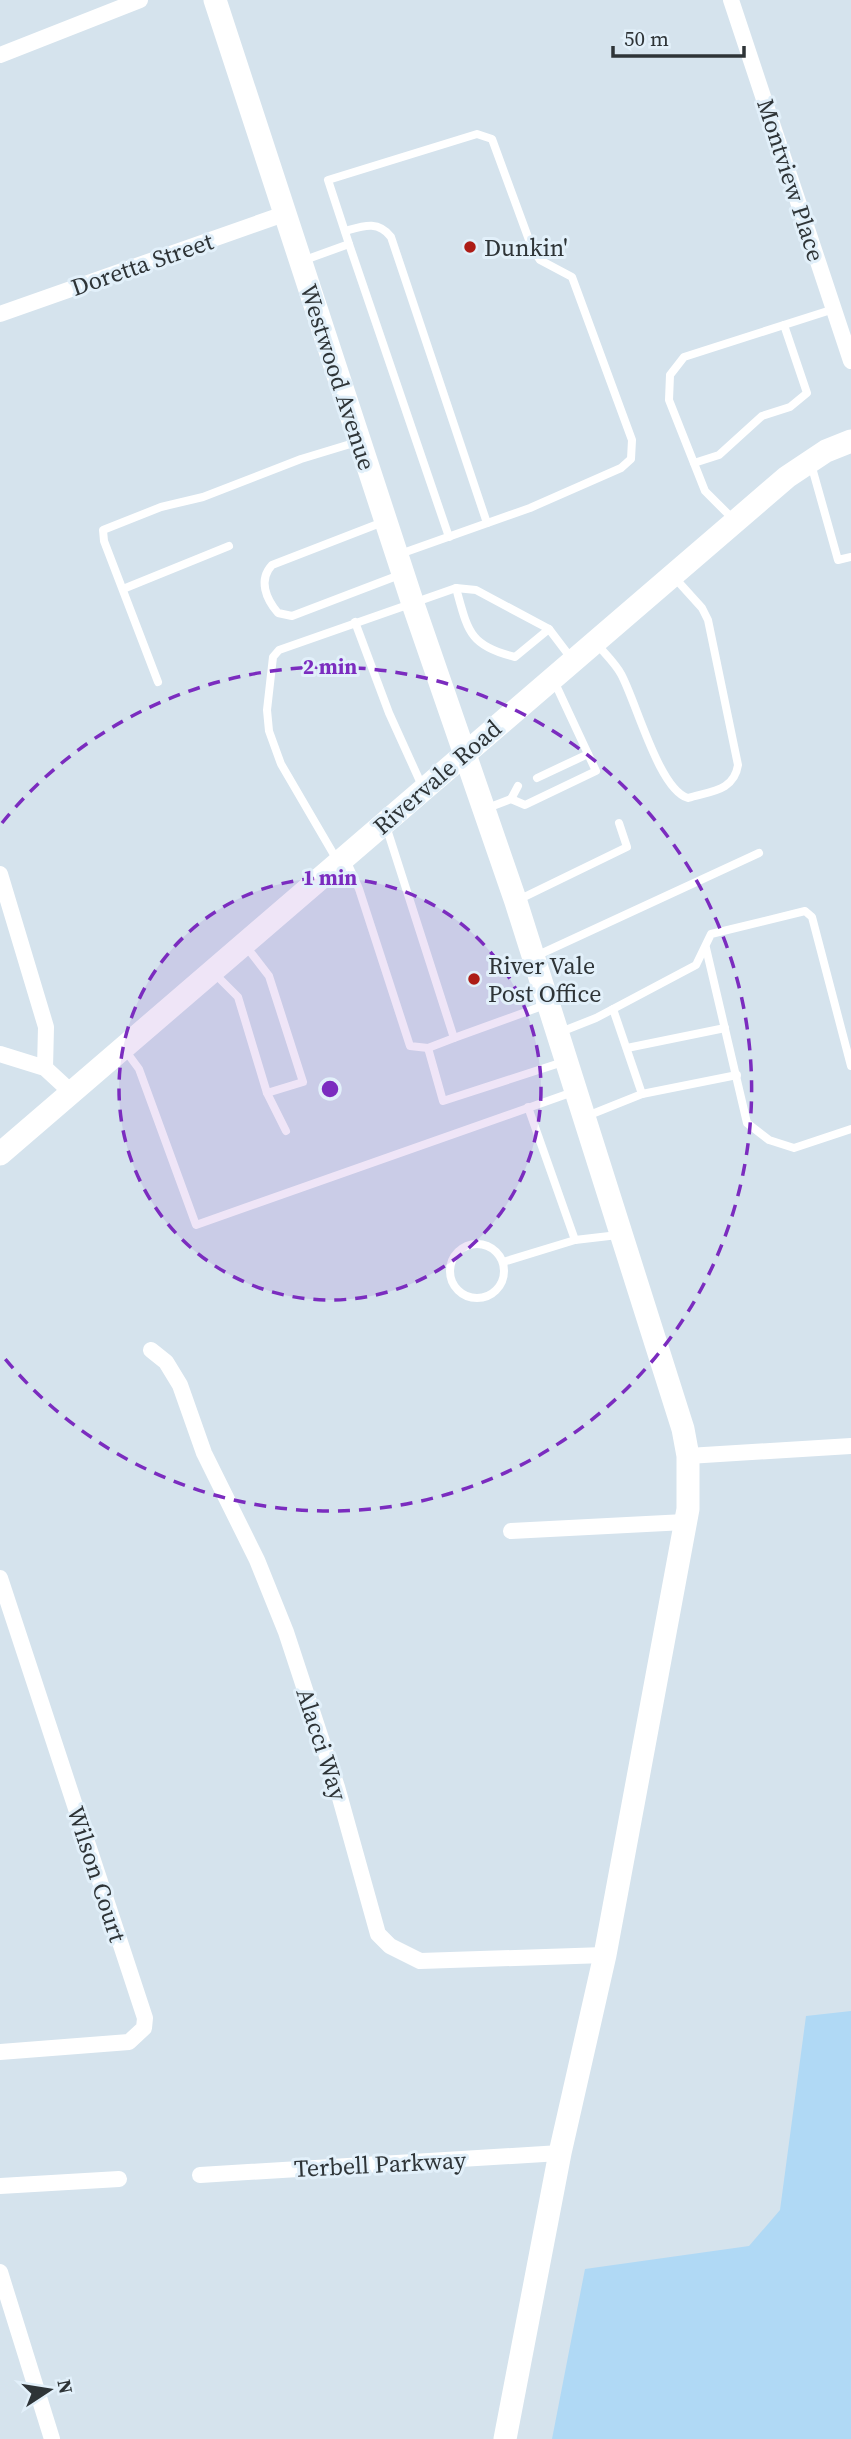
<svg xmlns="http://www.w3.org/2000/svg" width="851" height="2439" viewBox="0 0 851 2439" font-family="'Source Serif 4',serif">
  <rect width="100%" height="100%" fill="#d5e3ed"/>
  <polygon fill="#b0d9f5" points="851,2011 851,2439 552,2439 585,2269 749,2246 780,2210 806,2016"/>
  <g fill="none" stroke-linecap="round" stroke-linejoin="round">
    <g stroke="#fff" stroke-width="8">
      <path d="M345,231C363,226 378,220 391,237L487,523"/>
      <polyline points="349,244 449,537"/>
      <polyline points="302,261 349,244 328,180 477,134 492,139 532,248 540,260 572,277 632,440 631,459 621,468 530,508 400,554"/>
      <polyline points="694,463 719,455 762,416 790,407 807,393 784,325"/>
      <polyline points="811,464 838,560 851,557"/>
      <polyline points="733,519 705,491 669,400 670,375 684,357 834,309"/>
      <path d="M383,522L272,565C258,580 266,599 278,613L292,616L402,574"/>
      <path d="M456,588C468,631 469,646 515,657L549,629"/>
      <polyline points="123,589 229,546"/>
      <polyline points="355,622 389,713 423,788"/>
      <path d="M597,644C605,654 615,663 621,674C636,701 659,790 688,798C711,791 734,791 738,765L708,620L702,608L674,577"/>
      <polyline points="158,682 104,541 103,530 161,507 203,497 301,459 357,442"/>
      <polyline points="537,778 588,754"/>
      <polyline points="511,799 518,786"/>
      <polyline points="485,809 511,799 525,805 596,771 554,681"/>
      <polyline points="386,826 454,1038 428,1048 443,1101 563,1062"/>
      <polyline points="337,860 281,764 269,731 267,710 273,657 279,650 456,588 476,590 549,629 571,658"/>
      <polyline points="346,860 359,889 410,1046 428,1048"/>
      <polyline points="518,900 627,847 619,823"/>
      <polyline points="706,948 747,1123 769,1140 794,1148 851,1129"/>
      <polyline points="536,956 759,853"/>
      <polyline points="214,973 238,997 267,1093 303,1082 269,976 245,945"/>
      <polyline points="613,1009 642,1094"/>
      <polyline points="558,1033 596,1018 696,965 711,934 805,911 812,917 851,1066"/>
      <polyline points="454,1038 545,1005"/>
      <polyline points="627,1048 725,1028"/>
      <polyline points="125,1050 139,1069 196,1225 573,1092"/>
      <polyline points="267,1093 286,1131"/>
      <polyline points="528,1107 575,1240"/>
      <polyline points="587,1116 642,1094 737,1075"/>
      <circle cx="477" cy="1271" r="27"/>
      <polyline points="503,1262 575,1240 618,1235"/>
    </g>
    <g stroke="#fff" stroke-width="16">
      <polyline points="731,0 851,361"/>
      <polyline points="0,55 140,0"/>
      <polyline points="0,314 284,214"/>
      <polyline points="0,874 46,1027 45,1068"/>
      <polyline points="0,1054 45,1068 71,1092"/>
      <polyline points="151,1350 166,1362 180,1385 204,1453 257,1560 286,1632 337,1787 378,1934 390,1946 420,1961 605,1955"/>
      <polyline points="688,1456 851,1446"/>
      <polyline points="511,1531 685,1522"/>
      <polyline points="0,1578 145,2018 144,2028 129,2042 0,2052"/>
      <polyline points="200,2175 560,2153"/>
      <polyline points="0,2186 119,2179"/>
      <polyline points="0,2272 52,2439"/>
    </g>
    <g stroke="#fff" stroke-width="23">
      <polyline points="215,0 413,604 516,902 683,1429 688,1456 688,1509 605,1955 560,2153 505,2439"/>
      <polyline points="0,1154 787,477 826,451 851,441"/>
    </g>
  </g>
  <circle cx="330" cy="1089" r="211" fill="#7b2cbf" fill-opacity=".12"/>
  <g fill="none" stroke="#7b2cbf" stroke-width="3.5" stroke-dasharray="12 9">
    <circle cx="330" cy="1089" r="211"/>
    <path d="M2 823A422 422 0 1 1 2 1355"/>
  </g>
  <g fill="#ad1c16" stroke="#e2f0fa" stroke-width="2.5">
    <circle cx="470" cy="247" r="7"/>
    <circle cx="474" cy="979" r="7"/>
  </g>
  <g text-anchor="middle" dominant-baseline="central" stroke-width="6" stroke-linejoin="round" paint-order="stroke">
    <g font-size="24" fill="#2e3437" stroke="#e2f0fa">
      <text transform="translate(791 180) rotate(72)">Montview Place</text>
      <text transform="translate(142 264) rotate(-19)">Doretta Street</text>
      <text transform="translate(338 377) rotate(72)">Westwood Avenue</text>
      <text transform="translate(437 777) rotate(-41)">Rivervale Road</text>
      <text transform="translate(322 1744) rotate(72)">Alacci Way</text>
      <text transform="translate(97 1874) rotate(72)">Wilson Court</text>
      <text transform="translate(380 2164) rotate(-3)">Terbell Parkway</text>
    </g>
    <g font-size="24" fill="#2e3437" stroke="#e2f0fa" text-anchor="start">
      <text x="484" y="247">Dunkin'</text>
      <text x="488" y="965">River Vale<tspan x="488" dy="28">Post Office</tspan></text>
    </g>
  </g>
  <circle cx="330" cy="1089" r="10" fill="#7b2cbf" stroke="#e2f0fa" stroke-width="3.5"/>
  <g font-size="21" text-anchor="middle" font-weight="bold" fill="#7b2cbf" stroke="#e2f0fa" stroke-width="6" stroke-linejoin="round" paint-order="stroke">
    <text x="330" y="674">2 min</text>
    <text x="330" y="885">1 min</text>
  </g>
  <g transform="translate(49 2390) rotate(78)" stroke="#e2f0fa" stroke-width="5" paint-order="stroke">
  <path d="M0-5L12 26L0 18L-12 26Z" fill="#2e3437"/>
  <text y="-10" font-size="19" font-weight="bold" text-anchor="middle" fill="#2e3437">N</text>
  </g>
  <path d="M613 46v10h131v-10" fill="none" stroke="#2e3437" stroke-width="3.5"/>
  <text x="624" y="46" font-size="21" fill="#2e3437" stroke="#e2f0fa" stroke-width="5" paint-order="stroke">50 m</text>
</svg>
